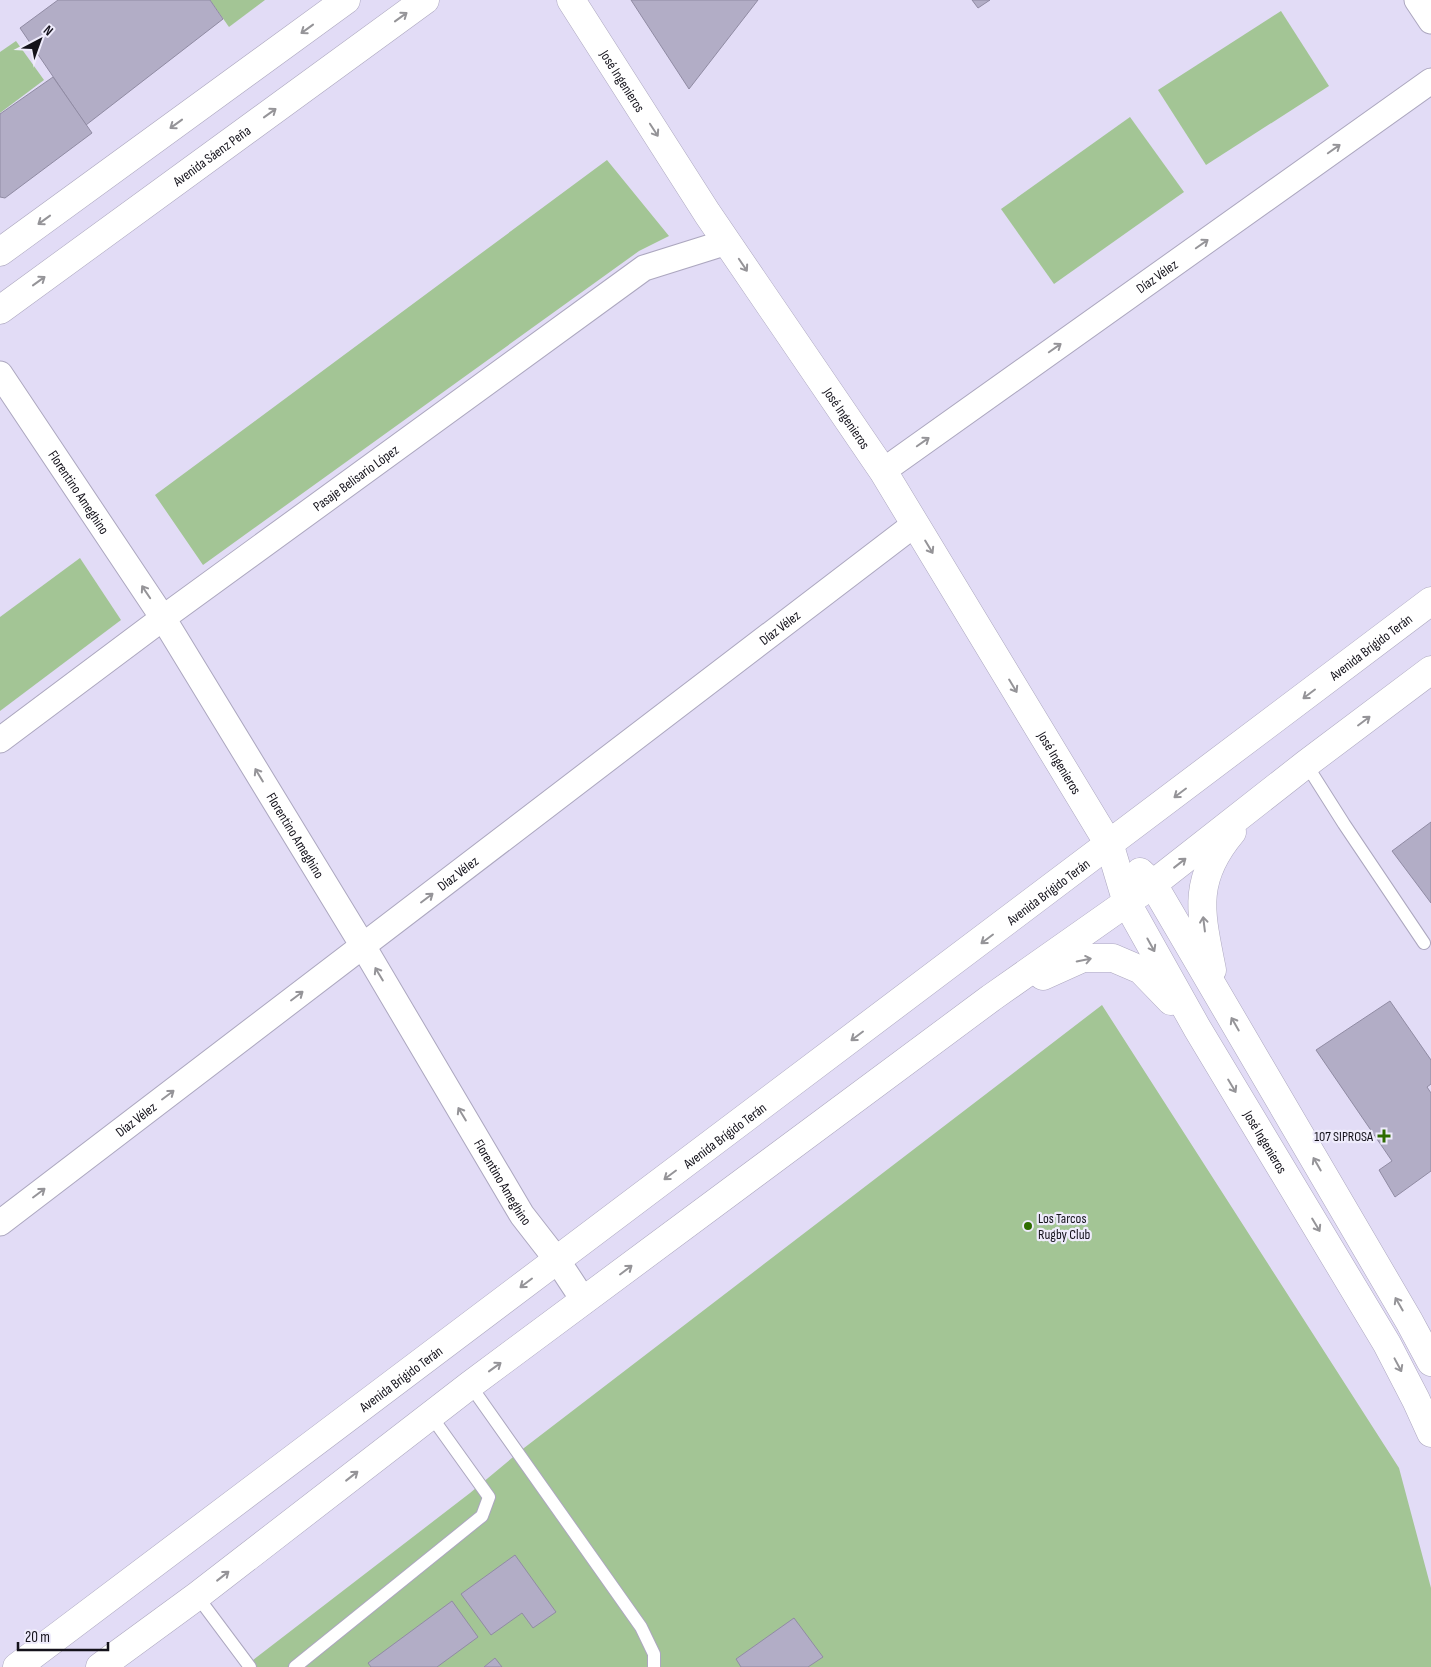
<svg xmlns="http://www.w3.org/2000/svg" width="1431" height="1667" viewBox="0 0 1431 1667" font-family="'Sofia Sans Condensed',sans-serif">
  <rect width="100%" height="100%" fill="#e2dcf6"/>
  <g fill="#a3c595">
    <polygon points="210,0 265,0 229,27"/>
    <polygon points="1281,11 1329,86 1206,165 1158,90"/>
    <polygon points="16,41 44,80 0,113 0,52"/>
    <polygon points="1130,117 1184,192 1054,284 1001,209"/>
    <polygon points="607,160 669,236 639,251 203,565 155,495"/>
    <polygon points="80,558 121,620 0,711 0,617"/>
    <polygon points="1102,1005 1399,1468 1431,1588 1431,1667 244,1667 470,1493 524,1448"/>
  </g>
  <g fill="#b2adc6" stroke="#908ba3">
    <polygon points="58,0 210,0 223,19 86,125 20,28"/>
    <polygon points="631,0 758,0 689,89"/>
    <polygon points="972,0 990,0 978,8"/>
    <polygon points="53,77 92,133 5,198 0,197 0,114"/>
    <polygon points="1431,822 1431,903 1392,851"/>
    <polygon points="1390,1001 1431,1060 1431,1084 1427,1087 1431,1093 1431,1171 1395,1197 1379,1170 1392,1161 1316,1050"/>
    <polygon points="515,1555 556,1612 533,1628 522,1613 491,1635 461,1594"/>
    <polygon points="452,1601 478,1637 437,1667 371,1667 368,1663"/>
    <polygon points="794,1618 823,1657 808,1667 741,1667 736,1659"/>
    <polygon points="495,1658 502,1667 484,1667"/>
  </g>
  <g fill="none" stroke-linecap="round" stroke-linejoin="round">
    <defs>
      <g id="lane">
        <polyline points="1306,764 1344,824 1424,943"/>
        <polyline points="470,1385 641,1627 654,1654 654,1667"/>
        <polyline points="197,1596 250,1667"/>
        <polyline points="295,1667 482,1516 489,1497 431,1416"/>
      </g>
      <g id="street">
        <polyline points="1417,0 1431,21"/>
        <path id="s1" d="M0,374L163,618L363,946L522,1215L557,1260L584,1301"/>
        <path id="s2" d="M883,471L1431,81"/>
        <path id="s3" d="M0,740L163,618L644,268L727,242"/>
        <path id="s4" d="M0,1223L915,524"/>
      </g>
      <g id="secondary">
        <path id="s5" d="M571,0L707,213L883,471L1110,846L1127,903L1197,1028L1387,1344L1416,1400L1431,1433"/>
        <polyline points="1140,872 1153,884 1409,1321 1431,1362"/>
        <path d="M1212,970C1201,914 1191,881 1232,832"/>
        <polyline points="1043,976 1083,958 1113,958 1141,970 1171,1001"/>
        <path id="s6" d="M17,1667C489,1312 962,959 1431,601"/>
        <polyline points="100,1667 197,1596 470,1385 991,998 1153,884 1306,764 1431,670"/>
      </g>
      <g id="primary">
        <polyline points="0,252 346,0"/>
        <path id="s7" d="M0,310L425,0"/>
      </g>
    </defs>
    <use href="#lane" stroke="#aca7bf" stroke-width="14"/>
    <use href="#street" stroke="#aca7bf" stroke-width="27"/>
    <use href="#secondary" stroke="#aca7bf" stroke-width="29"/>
    <use href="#primary" stroke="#aca7bf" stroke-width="29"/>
    <use href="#lane" stroke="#fff" stroke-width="12"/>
    <use href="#street" stroke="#fff" stroke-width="25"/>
    <use href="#secondary" stroke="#fff" stroke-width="28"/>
    <use href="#primary" stroke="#fff" stroke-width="28"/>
  </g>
  <defs><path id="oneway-shaft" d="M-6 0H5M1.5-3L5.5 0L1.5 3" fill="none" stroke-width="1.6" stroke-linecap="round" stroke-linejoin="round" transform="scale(1.25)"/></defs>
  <g stroke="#959498">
    <use href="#oneway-shaft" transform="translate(401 17) rotate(-36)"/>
    <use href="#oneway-shaft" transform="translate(307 29) rotate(144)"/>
    <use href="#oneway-shaft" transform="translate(270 113) rotate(-36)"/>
    <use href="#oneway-shaft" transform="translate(176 124) rotate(144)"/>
    <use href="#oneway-shaft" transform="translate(654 130) rotate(57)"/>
    <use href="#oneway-shaft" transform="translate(1334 149) rotate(-35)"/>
    <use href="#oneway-shaft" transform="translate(44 220) rotate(144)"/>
    <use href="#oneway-shaft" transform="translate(1202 244) rotate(-35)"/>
    <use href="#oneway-shaft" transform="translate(743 265) rotate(56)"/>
    <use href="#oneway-shaft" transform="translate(39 281) rotate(-36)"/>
    <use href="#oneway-shaft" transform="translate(1055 348) rotate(-35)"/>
    <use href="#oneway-shaft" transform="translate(923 442) rotate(-35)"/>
    <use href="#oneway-shaft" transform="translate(929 547) rotate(59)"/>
    <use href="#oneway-shaft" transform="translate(146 592) rotate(-124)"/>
    <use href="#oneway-shaft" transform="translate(1013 686) rotate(59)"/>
    <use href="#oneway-shaft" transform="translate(1309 694) rotate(143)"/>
    <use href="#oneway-shaft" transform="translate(1364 721) rotate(-37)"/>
    <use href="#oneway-shaft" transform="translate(259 775) rotate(-121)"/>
    <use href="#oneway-shaft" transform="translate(1180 793) rotate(143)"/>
    <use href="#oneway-shaft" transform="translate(1180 863) rotate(-38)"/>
    <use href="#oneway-shaft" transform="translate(427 898) rotate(-37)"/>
    <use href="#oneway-shaft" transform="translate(1204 924) rotate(-97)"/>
    <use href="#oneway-shaft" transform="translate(987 939) rotate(143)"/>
    <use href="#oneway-shaft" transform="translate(1151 945) rotate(61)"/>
    <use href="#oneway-shaft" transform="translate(1084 960) rotate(-11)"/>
    <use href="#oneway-shaft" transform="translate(379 974) rotate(-121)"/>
    <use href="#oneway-shaft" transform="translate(297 996) rotate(-37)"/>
    <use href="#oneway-shaft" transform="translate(1235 1024) rotate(-120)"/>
    <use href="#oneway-shaft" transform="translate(857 1036) rotate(143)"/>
    <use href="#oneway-shaft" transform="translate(1232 1086) rotate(59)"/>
    <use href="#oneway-shaft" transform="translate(168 1095) rotate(-37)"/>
    <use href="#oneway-shaft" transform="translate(462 1114) rotate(-121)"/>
    <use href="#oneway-shaft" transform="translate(1317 1164) rotate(-120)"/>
    <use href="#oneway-shaft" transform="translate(670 1175) rotate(143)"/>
    <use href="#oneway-shaft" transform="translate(39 1193) rotate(-37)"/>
    <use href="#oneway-shaft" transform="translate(1316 1225) rotate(59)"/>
    <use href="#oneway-shaft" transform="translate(626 1270) rotate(-37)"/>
    <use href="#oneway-shaft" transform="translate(526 1283) rotate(143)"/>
    <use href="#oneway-shaft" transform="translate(1399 1304) rotate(-120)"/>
    <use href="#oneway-shaft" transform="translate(1398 1365) rotate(62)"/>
    <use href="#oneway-shaft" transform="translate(495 1367) rotate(-36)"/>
    <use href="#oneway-shaft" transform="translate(352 1476) rotate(-38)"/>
    <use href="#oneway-shaft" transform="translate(223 1576) rotate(-38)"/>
  </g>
  <g fill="#2e6c00" stroke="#eeebfb" stroke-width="2">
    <path d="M1381.5 1128.5h5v5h5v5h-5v5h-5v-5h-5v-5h5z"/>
    <circle cx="1028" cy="1226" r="5"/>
  </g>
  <g text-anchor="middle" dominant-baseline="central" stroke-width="4.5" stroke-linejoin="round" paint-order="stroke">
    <g font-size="14" fill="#14121b" stroke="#eeebfb">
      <text stroke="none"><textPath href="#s5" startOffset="96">José Ingenieros</textPath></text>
      <text stroke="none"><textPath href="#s7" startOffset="262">Avenida Sáenz Peña</textPath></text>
      <text stroke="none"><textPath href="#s2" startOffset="336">Díaz Vélez</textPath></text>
      <text stroke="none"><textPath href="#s5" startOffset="501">José Ingenieros</textPath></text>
      <text stroke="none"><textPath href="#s3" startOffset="442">Pasaje Belisario López</textPath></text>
      <text stroke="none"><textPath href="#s1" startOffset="142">Florentino Ameghino</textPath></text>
      <text stroke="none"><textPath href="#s4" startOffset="981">Díaz Vélez</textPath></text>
      <text stroke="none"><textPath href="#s6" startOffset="1695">Avenida Brígido Terán</textPath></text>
      <text stroke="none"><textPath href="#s5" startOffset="906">José Ingenieros</textPath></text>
      <text stroke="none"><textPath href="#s1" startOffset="548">Florentino Ameghino</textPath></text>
      <text stroke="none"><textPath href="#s4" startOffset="576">Díaz Vélez</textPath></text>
      <text stroke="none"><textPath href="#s6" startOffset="1290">Avenida Brígido Terán</textPath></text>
      <text stroke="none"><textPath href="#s4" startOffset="171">Díaz Vélez</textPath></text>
      <text stroke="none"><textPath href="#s6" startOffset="885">Avenida Brígido Terán</textPath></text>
      <text stroke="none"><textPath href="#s5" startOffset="1339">José Ingenieros</textPath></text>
      <text stroke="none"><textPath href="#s1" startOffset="952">Florentino Ameghino</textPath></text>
      <text stroke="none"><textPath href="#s6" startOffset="480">Avenida Brígido Terán</textPath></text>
    </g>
    <g font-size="14" fill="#14121b" stroke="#eeebfb" text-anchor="end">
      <text x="1373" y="1136">107 SIPROSA</text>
      <text x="1038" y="1218" text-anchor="start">Los Tarcos<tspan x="1038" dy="16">Rugby Club</tspan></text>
    </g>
  </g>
  <g transform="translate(40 40) rotate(41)" stroke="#eeebfb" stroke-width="4" paint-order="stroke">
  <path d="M0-4L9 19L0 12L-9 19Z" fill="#14121b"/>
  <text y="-8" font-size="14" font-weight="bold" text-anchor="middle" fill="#14121b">N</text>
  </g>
  <path d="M18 1642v8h90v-8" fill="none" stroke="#14121b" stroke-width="2.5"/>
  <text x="25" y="1642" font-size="15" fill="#14121b" stroke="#eeebfb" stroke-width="4" paint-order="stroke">20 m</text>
</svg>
